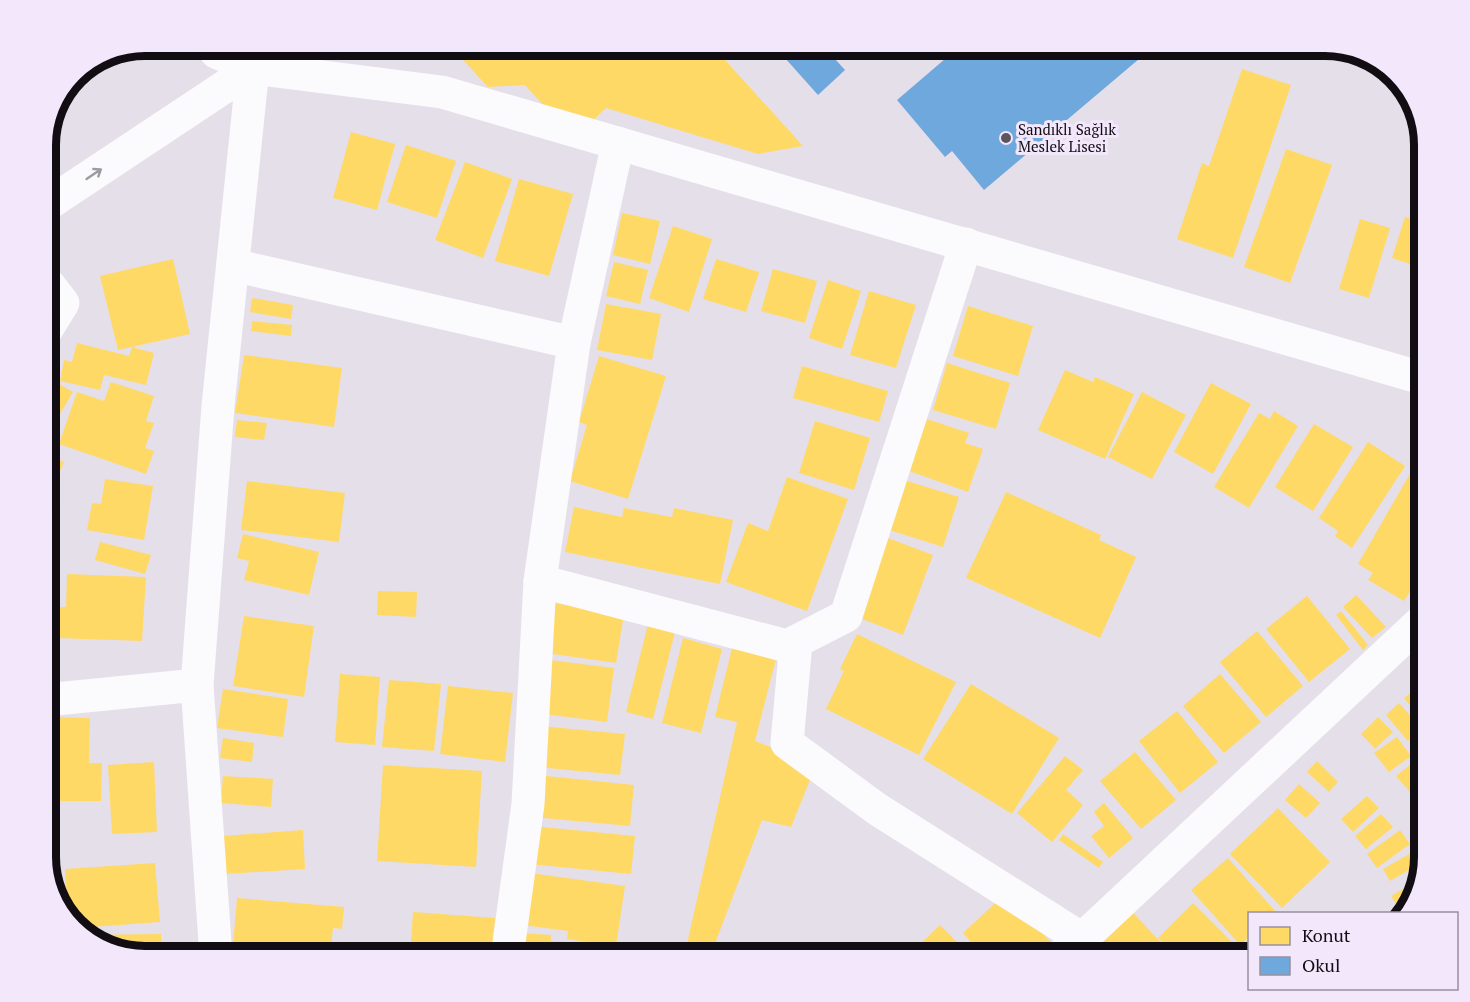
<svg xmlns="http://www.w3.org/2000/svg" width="1470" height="1002" viewBox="0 0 1470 1002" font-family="'PT Serif',serif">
  <rect width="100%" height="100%" fill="#e5dfea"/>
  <g fill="#ffd966">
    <polygon points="715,49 803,146 758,154 606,108 587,126 552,115 525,85 488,87 463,60 464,50"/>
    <polygon points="1242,69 1291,85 1233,258 1177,239 1202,163 1209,166"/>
    <polygon points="351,132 395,144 377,210 333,198"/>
    <polygon points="406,145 456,161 437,218 387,202"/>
    <polygon points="1286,149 1332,165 1290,283 1244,267"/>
    <polygon points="465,162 512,179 483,258 435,240"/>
    <polygon points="519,179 573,194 549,276 495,261"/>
    <polygon points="622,213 660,221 650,264 613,255"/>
    <polygon points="1405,217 1425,223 1425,269 1392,258"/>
    <polygon points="1360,219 1390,228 1369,298 1339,289"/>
    <polygon points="673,226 712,239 689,312 649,298"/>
    <polygon points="173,259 190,334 118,350 100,276"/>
    <polygon points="716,259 759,272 746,312 703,299"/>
    <polygon points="614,262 648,270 640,304 606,296"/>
    <polygon points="773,269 817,281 805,323 761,311"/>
    <polygon points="828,280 861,291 842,349 809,338"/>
    <polygon points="869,291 916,305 896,368 850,355"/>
    <polygon points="252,298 293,305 291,319 250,312"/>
    <polygon points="606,304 661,314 652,360 597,350"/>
    <polygon points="968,306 1033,326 1018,376 953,356"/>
    <polygon points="252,321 292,325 291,336 251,331"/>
    <polygon points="77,343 129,356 132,347 154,353 146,385 104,375 100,390 60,381 64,360 72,362"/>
    <polygon points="244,355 342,368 334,427 235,413"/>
    <polygon points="599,356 666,376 628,499 570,481 587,425 579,422"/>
    <polygon points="947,363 1010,383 996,429 933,410"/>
    <polygon points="802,366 888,391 879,422 793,398"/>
    <polygon points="1065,370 1093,382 1095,377 1134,394 1105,459 1038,430"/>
    <polygon points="52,380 73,392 45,439 45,392"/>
    <polygon points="111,382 154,396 146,421 154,423 145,448 154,451 146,474 59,444 77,392 104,401"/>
    <polygon points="1211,383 1251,404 1213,474 1174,452"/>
    <polygon points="1142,392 1186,415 1152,479 1108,457"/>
    <polygon points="1274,411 1298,426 1249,508 1214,487 1259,413 1270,419"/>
    <polygon points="927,419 969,433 965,443 983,449 968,492 909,471"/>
    <polygon points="237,420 267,423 264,440 235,437"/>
    <polygon points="815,421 870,438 854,490 799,473"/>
    <polygon points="1314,424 1353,447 1313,511 1275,487"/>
    <polygon points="1368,442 1405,466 1352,548 1335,536 1338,531 1319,518"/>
    <polygon points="45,454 64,462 53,486 45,483"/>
    <polygon points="1415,465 1425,470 1425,580 1423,583 1417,580 1404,601 1368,580 1373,573 1358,564"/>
    <polygon points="787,477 848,499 807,611 726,582 748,523 768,531"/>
    <polygon points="105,479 153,486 144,540 87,530 92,503 101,504"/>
    <polygon points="904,480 959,497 943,547 889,530"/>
    <polygon points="247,481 345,493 339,542 241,530"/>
    <polygon points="1006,492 1101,535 1099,540 1136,557 1100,638 966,578"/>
    <polygon points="574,507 622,517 624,508 672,517 674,508 733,520 720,584 565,552"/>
    <polygon points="243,534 319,552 309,595 244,580 249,561 237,558"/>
    <polygon points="888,538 933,555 903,635 857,617"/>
    <polygon points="100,542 151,555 145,574 95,560"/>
    <polygon points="67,574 146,577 142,641 56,638 57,607 66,607"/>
    <polygon points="378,591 417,592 416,617 377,615"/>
    <polygon points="1356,595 1386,627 1372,638 1343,607"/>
    <polygon points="1307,596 1350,649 1309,682 1266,629"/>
    <polygon points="553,603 624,614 616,663 546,653"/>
    <polygon points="1341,611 1368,645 1363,650 1336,615"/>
    <polygon points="244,616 314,626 304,697 233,686"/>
    <polygon points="648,624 675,632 653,719 626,712"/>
    <polygon points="1257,631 1303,686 1266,717 1220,662"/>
    <polygon points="857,634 956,682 919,755 826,709 844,671 840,669"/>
    <polygon points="683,638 722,649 701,733 662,723"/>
    <polygon points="733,644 777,655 755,741 816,765 791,827 762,820 711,954 686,948 737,722 715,717"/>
    <polygon points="550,660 614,668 607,722 543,714"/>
    <polygon points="340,674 380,677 375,745 335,742"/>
    <polygon points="1220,674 1261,722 1224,753 1183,706"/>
    <polygon points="389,680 441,684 434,751 382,747"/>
    <polygon points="971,684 1059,738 1012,814 923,759"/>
    <polygon points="1421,685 1425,691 1425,724 1404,698"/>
    <polygon points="448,686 513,693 505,762 440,754"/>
    <polygon points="223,689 288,699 283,737 217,728"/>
    <polygon points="1399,703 1422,729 1408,741 1386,715"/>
    <polygon points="1177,711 1218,762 1180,793 1139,741"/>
    <polygon points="51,717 90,718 89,763 102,763 101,801 51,801"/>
    <polygon points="1378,717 1393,732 1375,749 1361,734"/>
    <polygon points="541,726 625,734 620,775 537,767"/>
    <polygon points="1425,736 1425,765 1411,747"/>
    <polygon points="1397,737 1411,756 1389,772 1374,753"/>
    <polygon points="223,738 254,743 252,762 220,758"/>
    <polygon points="1135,752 1176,800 1141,829 1100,781"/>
    <polygon points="1065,756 1083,770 1066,790 1083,805 1052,842 1017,813"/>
    <polygon points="1317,761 1338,782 1329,792 1307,772"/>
    <polygon points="1415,761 1425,773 1425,780 1410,792 1396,776"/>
    <polygon points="154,762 157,832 112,834 108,765"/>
    <polygon points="383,765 482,771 476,867 377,861"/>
    <polygon points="537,775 634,785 630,826 533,817"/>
    <polygon points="223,776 273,779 271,807 221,803"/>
    <polygon points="1299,784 1320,803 1306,818 1285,800"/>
    <polygon points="1367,796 1379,808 1353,832 1341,819"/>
    <polygon points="1104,803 1133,838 1109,858 1091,836 1104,826 1094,812"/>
    <polygon points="1278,808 1330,862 1282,908 1230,854"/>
    <polygon points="1381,814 1393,827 1366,849 1355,836"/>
    <polygon points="532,826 635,836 631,874 529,864"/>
    <polygon points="303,830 305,869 225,874 223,836"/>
    <polygon points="1400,830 1410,844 1377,868 1367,854"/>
    <polygon points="1063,834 1103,862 1099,868 1059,840"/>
    <polygon points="1416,850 1423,862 1390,881 1383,869"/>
    <polygon points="1228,858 1276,912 1250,914 1250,936 1240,945 1191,890"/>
    <polygon points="155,863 160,922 78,928 68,918 65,869"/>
    <polygon points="58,873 59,907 48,874"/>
    <polygon points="530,873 625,886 616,946 567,939 568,931 523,925"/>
    <polygon points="1418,880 1408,913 1402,914 1391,896"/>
    <polygon points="1006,893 1058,950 1050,957 984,957 963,933"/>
    <polygon points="237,898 344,907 342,929 333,928 330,957 232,957"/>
    <polygon points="1193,903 1245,955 1243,957 1177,957 1158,938"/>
    <polygon points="1127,906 1174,957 1105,957 1090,940"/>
    <polygon points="413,912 495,918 493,957 410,957"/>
    <polygon points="940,925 972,957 911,957 909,955"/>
    <polygon points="520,933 551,935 551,941 579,943 578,957 518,957"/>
    <polygon points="161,934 161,957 145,957 89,940 84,935"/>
  </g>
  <g fill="#6fa8dc">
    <polygon points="1150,46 1152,48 984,190 952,151 945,157 897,100 959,47"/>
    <polygon points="776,48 825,48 845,70 818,95"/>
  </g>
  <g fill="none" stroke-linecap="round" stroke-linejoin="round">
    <g stroke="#fbfafc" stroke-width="33">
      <polyline points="216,52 253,68 442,92 1425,379"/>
      <polyline points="45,206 253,68 264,58"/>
      <polyline points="233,265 574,343"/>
      <polyline points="45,280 63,303 45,332"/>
      <polyline points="540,581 787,646 846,616 966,244"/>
      <polyline points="796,642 787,743 877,809 1082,939"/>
      <polyline points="45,700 197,685"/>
      <polyline points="216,957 197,685 218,406 253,68"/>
      <polyline points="507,957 528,804 540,581 574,343 618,143"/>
      <polyline points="1059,957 1082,939 1425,618"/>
    </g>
  </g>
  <defs><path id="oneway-shaft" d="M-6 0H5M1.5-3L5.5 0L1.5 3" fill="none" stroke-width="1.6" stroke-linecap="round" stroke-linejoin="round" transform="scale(1.5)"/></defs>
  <use stroke="#9d9b9f" href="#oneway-shaft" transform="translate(94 174) rotate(-34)"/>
  <circle fill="#5b565e" stroke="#f3e7fc" stroke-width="2" cx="1006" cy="138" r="6"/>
  <g text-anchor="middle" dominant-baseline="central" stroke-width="6" stroke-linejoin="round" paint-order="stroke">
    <g font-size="15" fill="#110d13" stroke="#f3e7fc" text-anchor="start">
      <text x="1018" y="129">Sandıklı Sağlık<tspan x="1018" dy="17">Meslek Lisesi</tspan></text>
    </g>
  </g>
  <path d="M0 0H1470V1002H0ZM145 56H1325A89 89 0 0 1 1414 145V857A89 89 0 0 1 1325 946H145A89 89 0 0 1 56 857V145A89 89 0 0 1 145 56Z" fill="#f3e7fc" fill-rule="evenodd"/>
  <path fill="none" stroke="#110d13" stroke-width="8" d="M145 56H1325A89 89 0 0 1 1414 145V857A89 89 0 0 1 1325 946H145A89 89 0 0 1 56 857V145A89 89 0 0 1 145 56Z"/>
  <rect x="1248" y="912" width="210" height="78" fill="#f3e7fc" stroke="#99909f" stroke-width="1.5"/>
  <rect x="1260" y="927" width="30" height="18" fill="#ffd966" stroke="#99909f" stroke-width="1.5"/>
  <text x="1302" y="942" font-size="18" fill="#110d13">Konut</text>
  <rect x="1260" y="957" width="30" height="18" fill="#6fa8dc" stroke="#99909f" stroke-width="1.5"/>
  <text x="1302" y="972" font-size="18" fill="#110d13">Okul</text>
</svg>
